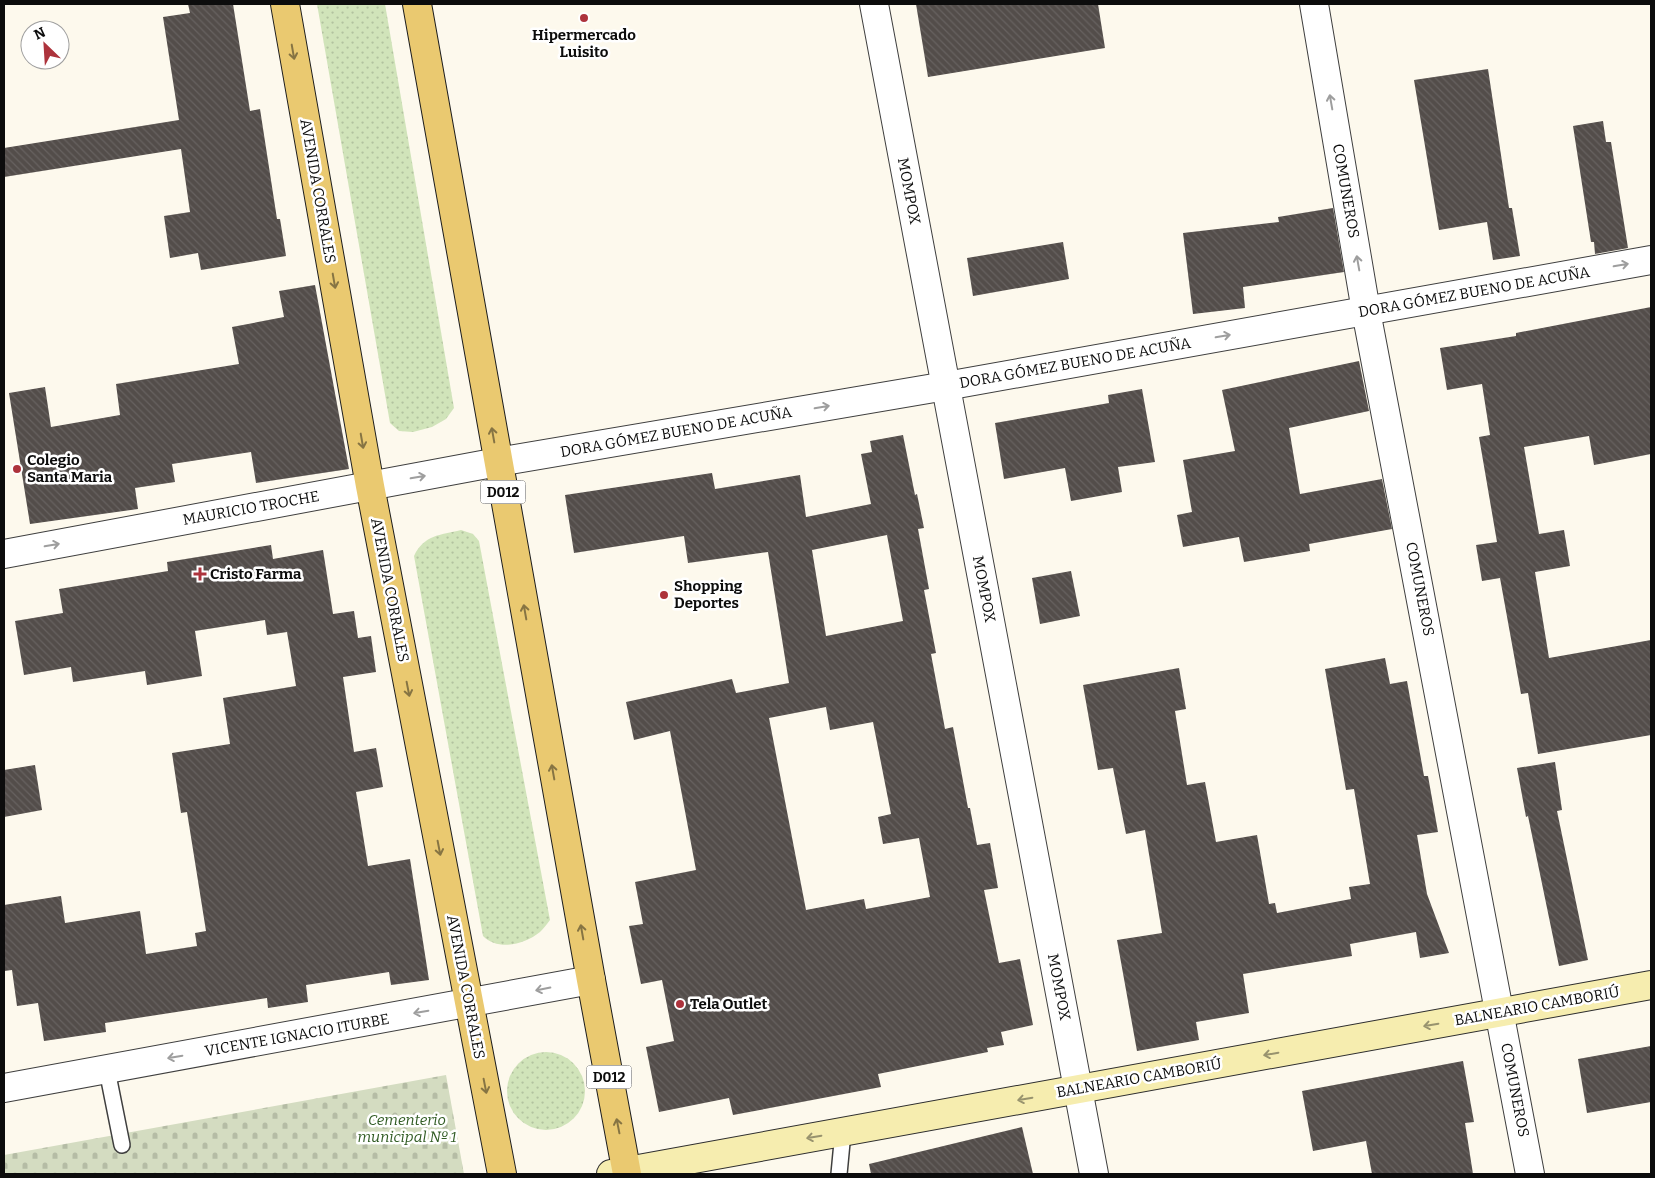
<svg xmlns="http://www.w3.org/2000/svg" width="1655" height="1178" viewBox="0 0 1655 1178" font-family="Bitter,serif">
  <defs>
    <pattern id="green-dots" width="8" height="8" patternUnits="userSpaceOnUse" patternTransform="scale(1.25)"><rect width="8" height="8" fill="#d1e4ba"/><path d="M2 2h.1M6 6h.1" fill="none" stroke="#b2c29f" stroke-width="1.8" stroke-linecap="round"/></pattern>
    <pattern id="cemetery-stones" width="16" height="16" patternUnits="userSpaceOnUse" patternTransform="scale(1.25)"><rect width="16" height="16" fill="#d4dcc1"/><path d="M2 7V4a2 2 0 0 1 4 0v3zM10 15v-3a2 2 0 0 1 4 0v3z" fill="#b5bca5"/></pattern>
    <pattern id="building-back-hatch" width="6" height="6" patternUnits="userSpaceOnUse" patternTransform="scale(1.25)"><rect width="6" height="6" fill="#534d4a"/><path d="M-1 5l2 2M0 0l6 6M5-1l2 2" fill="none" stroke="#676260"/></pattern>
  </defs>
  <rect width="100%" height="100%" fill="#fdf9ed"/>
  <g fill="url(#green-dots)">
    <polygon points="317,4 385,4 454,408 446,419 432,427 413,432 399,431 390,423"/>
    <path d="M461,530L473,534L479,541L550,920C547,924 543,929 540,932C524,945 498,951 483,936L414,556C424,535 440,535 461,530Z"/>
    <circle cx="546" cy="1091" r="39"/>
  </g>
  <polygon fill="url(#cemetery-stones)" points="446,1075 464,1174 4,1174 4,1155"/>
  <g fill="url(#building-back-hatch)" fill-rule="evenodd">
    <polygon points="188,4 233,4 250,111 260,109 277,219 280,219 286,256 201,270 198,253 170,258 164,216 190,212 181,149 4,177 4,148 179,120 163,17 190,13"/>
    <polygon points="916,4 1098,4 1105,48 928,77"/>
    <polygon points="1488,69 1509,208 1512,208 1520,256 1493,260 1487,222 1439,230 1414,80"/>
    <polygon points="1603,121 1606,142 1611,142 1628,248 1595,254 1594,242 1591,242 1573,126"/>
    <polygon points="1333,208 1344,272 1243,287 1245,308 1193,314 1183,233 1279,222 1278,217"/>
    <polygon points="1063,242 1069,279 973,296 967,258"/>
    <polygon points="315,285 349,469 256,483 251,452 172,464 175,482 135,488 138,509 30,524 9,393 45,387 51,427 120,415 116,384 239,364 232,327 284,317 279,291"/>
    <polygon points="1651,307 1651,454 1594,465 1589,436 1524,447 1539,534 1564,530 1570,566 1535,572 1549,658 1651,640 1651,735 1538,754 1528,693 1521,694 1500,578 1482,581 1476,545 1497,542 1479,437 1490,435 1482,384 1447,390 1440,348 1516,336 1516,333"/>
    <polygon points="1359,361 1369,411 1289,428 1300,494 1382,479 1392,529 1309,544 1310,551 1244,562 1239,537 1183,547 1177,515 1192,512 1183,460 1235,451 1222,390"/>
    <polygon points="1142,389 1155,462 1118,467 1122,492 1071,501 1065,468 1004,479 995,423 1109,403 1108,395"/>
    <path d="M903,435L915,495L917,494L924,528L918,529L929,589L924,590L936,653L931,654L945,729L953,727L968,808H970L977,845L990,843L998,888L984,890L999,963L1020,959L1033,1025L1001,1032L1004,1045L987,1048L988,1052L878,1074L881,1087L733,1115L729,1098L659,1112L646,1047L674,1041L662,980L641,984L629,926L643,924L635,882L696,870L670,731L634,740L626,702L732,679L736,693L789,683L768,552L688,563L684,536L574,553L565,495L712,473L715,489L800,475L806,517L871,504L861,454L872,452L870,441ZM887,535L903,621L826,636L812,550ZM826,707L830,730L873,722L891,814L878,817L883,844L919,838L930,897L866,909L864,899L806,910L769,718Z"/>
    <polygon points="271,545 273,559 323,550 333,614 354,611 358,638 371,636 376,672 343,677 354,752 376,748 383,787 356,792 368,866 410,859 429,980 391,985 389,972 306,985 308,1002 268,1008 267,998 105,1023 106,1032 44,1041 38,1003 17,1006 12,970 4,971 4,905 61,896 65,923 140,911 146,954 197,946 195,933 206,931 187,812 181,813 172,753 230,744 223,698 296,686 287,632 267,635 265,620 195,631 202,676 147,685 145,671 73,682 71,667 24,675 15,621 63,613 59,589 168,571 167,562"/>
    <polygon points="1071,571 1080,616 1040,624 1032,578"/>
    <polygon points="1385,658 1390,684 1407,681 1424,776 1428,776 1438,832 1417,835 1427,894 1449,953 1420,958 1416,932 1350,944 1352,956 1243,974 1249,1013 1196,1022 1199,1040 1137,1051 1117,940 1162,933 1145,830 1126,834 1113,768 1098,770 1083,685 1179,668 1186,709 1175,711 1187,785 1205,782 1216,842 1257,835 1269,904 1275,903 1277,913 1351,899 1349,887 1370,884 1354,789 1346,790 1325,669"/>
    <polygon points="1555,762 1562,810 1557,811 1588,960 1559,966 1528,816 1526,817 1517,768"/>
    <polygon points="35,765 42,810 4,817 4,770"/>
    <polygon points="1651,1046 1651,1102 1587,1113 1578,1059"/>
    <polygon points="1463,1061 1474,1122 1465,1123 1473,1174 1372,1174 1366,1141 1313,1151 1302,1091"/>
    <polygon points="1022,1127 1033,1174 871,1174 869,1164"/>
  </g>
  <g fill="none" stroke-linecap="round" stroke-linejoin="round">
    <defs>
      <g id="lane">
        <polyline points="107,1070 122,1145"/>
        <polyline points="839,1174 843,1132"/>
      </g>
      <g id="street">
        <polyline points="874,4 1094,1174"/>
        <polyline points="1314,4 1366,311 1530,1174"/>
        <polyline points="4,554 498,462 946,386 1651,260"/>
        <polyline points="4,1088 591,980"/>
      </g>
      <polyline id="secondary" points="611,1174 1651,985"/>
      <g id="primary">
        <polyline points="285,4 370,486 502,1174"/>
        <polyline points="417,4 591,980 627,1174"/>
      </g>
    </defs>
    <use href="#lane" stroke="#3f3f3f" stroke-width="18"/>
    <use href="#street" stroke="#3f3f3f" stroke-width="30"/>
    <use href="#secondary" stroke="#2e2e2e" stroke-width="30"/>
    <use href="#primary" stroke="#1d1d1d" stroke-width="30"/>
    <use href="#lane" stroke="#fff" stroke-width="15"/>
    <use href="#street" stroke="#fff" stroke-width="28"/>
    <use href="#secondary" stroke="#f6edaf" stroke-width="28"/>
    <use href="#primary" stroke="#eac970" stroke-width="28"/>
  </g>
  <defs><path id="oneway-shaft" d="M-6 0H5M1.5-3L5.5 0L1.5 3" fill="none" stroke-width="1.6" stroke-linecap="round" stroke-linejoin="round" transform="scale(1.25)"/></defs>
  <g stroke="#867443">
    <use href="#oneway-shaft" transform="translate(293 52) rotate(80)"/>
    <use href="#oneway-shaft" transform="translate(334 281) rotate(80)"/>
    <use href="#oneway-shaft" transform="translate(493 435) rotate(-100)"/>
    <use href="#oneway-shaft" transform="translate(362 441) rotate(80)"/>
    <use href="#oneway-shaft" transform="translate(525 612) rotate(-100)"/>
    <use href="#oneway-shaft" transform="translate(408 689) rotate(79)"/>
    <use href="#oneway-shaft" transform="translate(553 772) rotate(-100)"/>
    <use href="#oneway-shaft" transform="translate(439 848) rotate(79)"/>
    <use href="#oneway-shaft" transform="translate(582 932) rotate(-100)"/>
    <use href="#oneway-shaft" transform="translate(485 1086) rotate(79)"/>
    <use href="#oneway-shaft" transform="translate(618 1126) rotate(-101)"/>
  </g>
  <g stroke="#9e9e9e">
    <use href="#oneway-shaft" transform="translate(1331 102) rotate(-100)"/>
    <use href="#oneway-shaft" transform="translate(1358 263) rotate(-100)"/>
    <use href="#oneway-shaft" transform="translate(1621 265) rotate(-10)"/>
    <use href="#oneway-shaft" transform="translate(1223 336) rotate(-10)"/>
    <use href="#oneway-shaft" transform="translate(822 407) rotate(-10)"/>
    <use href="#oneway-shaft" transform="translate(418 477) rotate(-10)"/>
    <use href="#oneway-shaft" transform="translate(52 545) rotate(-10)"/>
    <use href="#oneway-shaft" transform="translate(543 989) rotate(169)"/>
    <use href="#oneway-shaft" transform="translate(421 1012) rotate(170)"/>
    <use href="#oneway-shaft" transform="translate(175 1057) rotate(170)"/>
  </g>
  <g stroke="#98936e">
    <use href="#oneway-shaft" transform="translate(1431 1025) rotate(170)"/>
    <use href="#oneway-shaft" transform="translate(1271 1054) rotate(170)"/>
    <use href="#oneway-shaft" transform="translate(1025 1099) rotate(170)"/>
    <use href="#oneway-shaft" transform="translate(814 1137) rotate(170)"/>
  </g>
  <g fill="#ad333c" stroke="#fff" stroke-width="2">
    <circle cx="584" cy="18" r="5"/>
    <circle cx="17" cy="469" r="5"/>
    <path d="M197.5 566.5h5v5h5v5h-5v5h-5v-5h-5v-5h5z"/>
    <circle cx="664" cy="595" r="5"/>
    <circle cx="680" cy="1004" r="5"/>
  </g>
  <g text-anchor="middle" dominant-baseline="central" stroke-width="5" stroke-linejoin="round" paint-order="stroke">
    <g fill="#fff" stroke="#555" stroke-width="1">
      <rect x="480.5" y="480.5" width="45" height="23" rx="4"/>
      <rect x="586.5" y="1065.5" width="45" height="23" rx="4"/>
    </g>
    <g font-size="14" font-weight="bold" fill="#0c0c0c">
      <text x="503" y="492">D012</text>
      <text x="609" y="1077">D012</text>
    </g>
    <g font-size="15" font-weight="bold" fill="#0c0c0c" stroke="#fff" text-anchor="start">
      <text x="584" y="35" text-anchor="middle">Hipermercado<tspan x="584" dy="17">Luisito</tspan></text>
      <text x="27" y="460">Colegio<tspan x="27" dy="17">Santa Maria</tspan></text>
      <text x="210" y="574">Cristo Farma</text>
      <text x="674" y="586">Shopping<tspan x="674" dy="17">Deportes</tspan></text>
      <text x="690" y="1004">Tela Outlet</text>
    </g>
    <g font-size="15" fill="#0c0c0c" stroke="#fff">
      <text transform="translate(318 191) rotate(80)">AVENIDA CORRALES</text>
      <text transform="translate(909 191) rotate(79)">MOMPOX</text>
      <text transform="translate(1346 191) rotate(80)">COMUNEROS</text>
      <text transform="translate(1474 292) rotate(-10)">DORA GÓMEZ BUENO DE ACUÑA</text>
      <text transform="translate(1075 363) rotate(-10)">DORA GÓMEZ BUENO DE ACUÑA</text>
      <text transform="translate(676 432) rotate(-10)">DORA GÓMEZ BUENO DE ACUÑA</text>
      <text transform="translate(251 508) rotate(-10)">MAURICIO TROCHE</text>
      <text transform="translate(984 589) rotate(79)">MOMPOX</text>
      <text transform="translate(1420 589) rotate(79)">COMUNEROS</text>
      <text transform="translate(390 590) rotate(79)">AVENIDA CORRALES</text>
      <text transform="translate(466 987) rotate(79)">AVENIDA CORRALES</text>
      <text transform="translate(1059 987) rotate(79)">MOMPOX</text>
      <text transform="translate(1537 1006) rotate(-10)">BALNEARIO CAMBORIÚ</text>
      <text transform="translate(297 1035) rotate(-10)">VICENTE IGNACIO ITURBE</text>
      <text transform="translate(1139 1078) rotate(-10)">BALNEARIO CAMBORIÚ</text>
      <text transform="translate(1515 1090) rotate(79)">COMUNEROS</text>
    </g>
    <g font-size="15" font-style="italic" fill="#315c24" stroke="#fff">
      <text x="407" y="1120">Cementerio<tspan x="407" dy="17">municipal Nº 1</tspan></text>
    </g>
  </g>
  <rect width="1655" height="1178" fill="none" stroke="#0c0c0c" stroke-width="10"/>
  <g transform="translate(45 45) rotate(335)"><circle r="24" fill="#ffffff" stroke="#9e9e9e"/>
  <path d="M0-4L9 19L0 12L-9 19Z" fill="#ad333c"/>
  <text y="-8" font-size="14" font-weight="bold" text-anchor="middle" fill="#0c0c0c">N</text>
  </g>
</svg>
